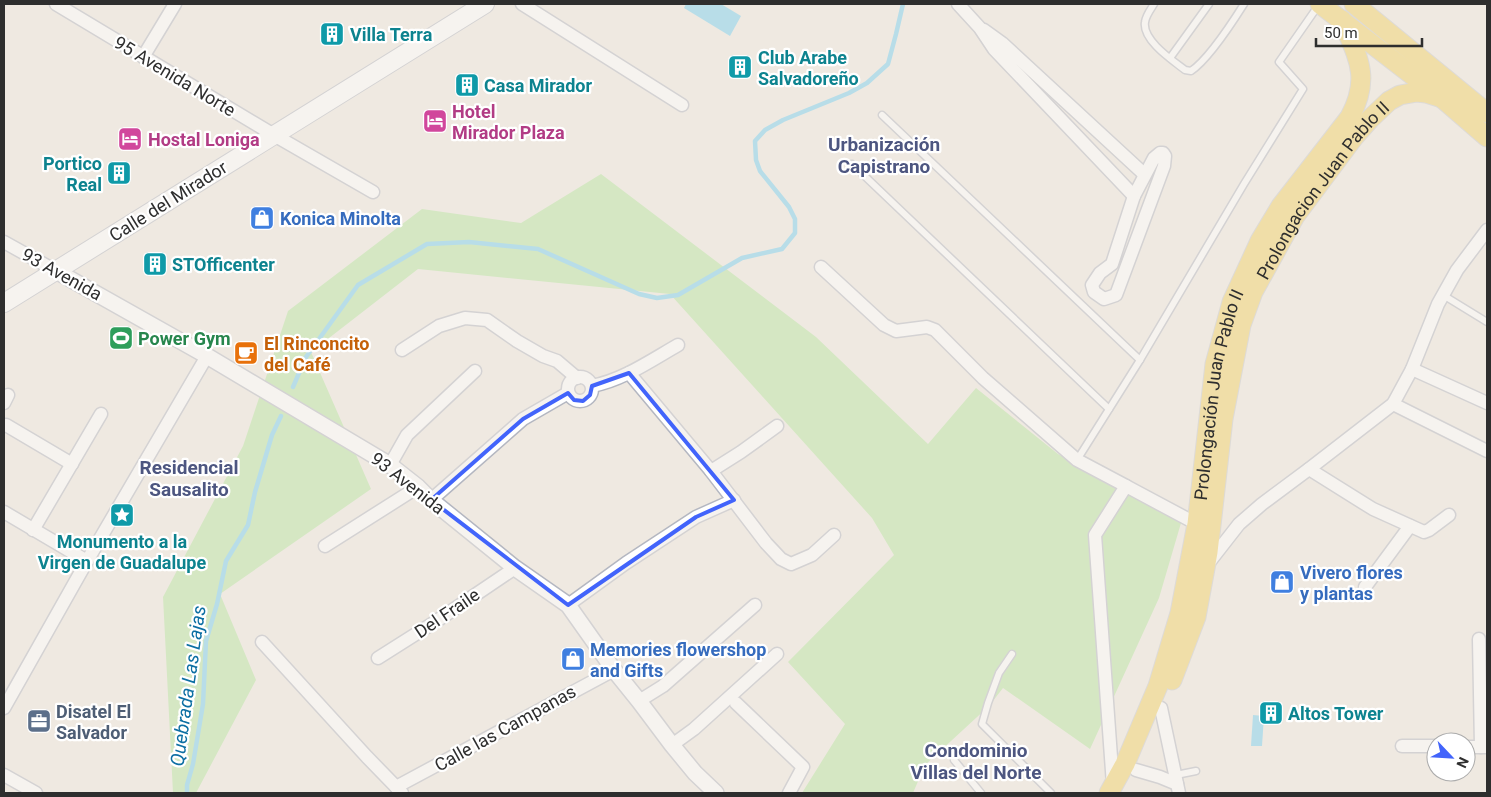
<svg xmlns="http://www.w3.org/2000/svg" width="1491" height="797" viewBox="0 0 1491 797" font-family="Roboto,sans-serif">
  <rect width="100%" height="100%" fill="#efe9e1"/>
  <polygon fill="#b6e59e" points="601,174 816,337 928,444 976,388 1058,454 1181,523 1159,598 1090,749 1003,688 989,706 925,765 913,793 802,793 845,724 788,662 894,555 872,518 670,294 418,269 311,352 371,489 220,594 256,680 196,793 173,793 163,597 243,446 288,311 422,209 521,223"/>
  <g fill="#75cff0">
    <polygon points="686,4 721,4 741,16 730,36 684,8"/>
    <polygon points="1253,715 1264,716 1262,746 1251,746"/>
  </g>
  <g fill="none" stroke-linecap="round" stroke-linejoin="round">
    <g stroke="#75cff0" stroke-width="4.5">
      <polyline points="293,387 306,357 358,285 427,244 469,242 538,249 639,294 657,298 678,295 742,258 782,249 795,233 795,219 789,207 760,171 756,160 755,141 765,130 783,120 849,93 867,83 888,64 896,34 903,4"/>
      <polyline points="187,793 187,785 193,764 203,704 206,641 217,604 226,561 248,525 255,492 272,435 281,416"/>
    </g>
    <defs>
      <g id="service">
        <path d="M1154,4C1151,9 1146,15 1145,22C1142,40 1172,60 1185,70L1191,71C1209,59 1232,23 1244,4"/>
        <polyline points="1170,58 1209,4"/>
        <polyline points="882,115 1140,360"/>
        <polyline points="852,164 1109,409"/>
        <polyline points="1443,295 1487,322"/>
        <polyline points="1077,460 1140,360 1244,184 1303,89 1279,62 1318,6"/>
        <polyline points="1012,654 999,673 988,703 982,724 1051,793"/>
        <polyline points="954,760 981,793"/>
        <polyline points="1176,775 1196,771"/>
      </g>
      <g id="minor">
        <polyline points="56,4 274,135 373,192"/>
        <polyline points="522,4 682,105"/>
        <polyline points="958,4 980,28 994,49 1134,196"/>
        <polyline points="984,30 1002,43 1144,174"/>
        <polyline points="143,57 175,4"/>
        <polygon points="1160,153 1163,153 1165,156 1164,166 1116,295 1104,299 1094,292 1092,285 1100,273 1112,264 1134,196 1154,158"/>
        <polyline points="4,242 56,271"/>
        <polyline points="821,267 884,325 896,331 927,327 935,330 983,378 1077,460 1126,486 1095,535 1113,785"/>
        <polyline points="402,350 439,326 465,318 487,320 517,341 543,356 557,361 577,378"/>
        <polyline points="1412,369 1487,403"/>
        <polyline points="629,373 711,471 766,543 781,559 791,564 812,555 834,535"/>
        <circle cx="580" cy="389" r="12"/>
        <path d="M592,386C623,380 650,361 678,345"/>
        <polyline points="4,403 8,395"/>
        <polyline points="1393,404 1487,451"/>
        <polyline points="6,425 72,464"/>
        <polyline points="390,465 407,435 475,371"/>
        <polyline points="1309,469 1373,509 1424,532 1429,530 1449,515"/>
        <polyline points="711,471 741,452 777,426"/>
        <polyline points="1126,486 1197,524"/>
        <polyline points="431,500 523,419 568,393"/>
        <polyline points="4,512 87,561"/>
        <polyline points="33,530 101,414"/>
        <polyline points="325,546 418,487"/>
        <polyline points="1207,565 1239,524 1262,504 1309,469 1393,404 1412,369 1438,304 1457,270 1487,230"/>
        <polyline points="1365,587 1410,526"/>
        <polyline points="568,605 626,563 696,517 734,500"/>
        <polyline points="1479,639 1481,747"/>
        <polyline points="262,642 367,757 402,793"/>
        <polyline points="378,658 438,620 515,568"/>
        <polyline points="639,701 663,686 755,605"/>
        <polyline points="736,703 803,767 789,793"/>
        <polyline points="4,708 87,561 207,356"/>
        <polyline points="1161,708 1179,793"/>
        <polyline points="672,745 694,729 777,654"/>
        <polyline points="1402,746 1436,746"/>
        <polyline points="1466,747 1487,747"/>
        <polyline points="1136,770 1160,777 1177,784"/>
        <polyline points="4,775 36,793"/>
        <polyline points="396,787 614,670"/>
      </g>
      <polyline id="tertiary" points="56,271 207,356 390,465 418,487 431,500 515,568 568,605 614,670 639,701 672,745 695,773 716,793"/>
      <polyline id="secondary" points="4,303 485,4"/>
      <g id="primary">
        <polyline points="1320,4 1442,98 1487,137"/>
        <polyline points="1354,4 1487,113"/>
        <path id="s1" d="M1172,680L1196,617L1208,552L1223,419L1241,325L1253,292L1295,216L1354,137L1370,119L1389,101L1400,95L1417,92L1426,93L1442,98"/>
        <path id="s2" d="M1109,793L1125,764L1158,686L1180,613L1197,524L1215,364L1232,302L1260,241L1281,206L1350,117C1371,77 1358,58 1342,20"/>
      </g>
    </defs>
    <use href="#service" stroke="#b4b7c1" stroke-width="9"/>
    <use href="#minor" stroke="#b4b7c1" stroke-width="15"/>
    <use href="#tertiary" stroke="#b4b7c1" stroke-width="18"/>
    <use href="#secondary" stroke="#b4b7c1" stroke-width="20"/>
    <use href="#primary" stroke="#c9c9c9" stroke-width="21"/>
    <use href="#service" stroke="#fff" stroke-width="6"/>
    <use href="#minor" stroke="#fff" stroke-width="12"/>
    <use href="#tertiary" stroke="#fff" stroke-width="15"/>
    <use href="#secondary" stroke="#fff" stroke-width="18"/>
    <use href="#primary" stroke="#f2d163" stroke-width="19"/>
  </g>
  <path d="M0 0H1491V797H0ZM629,373L734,500L696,517L568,605L431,500L523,419L568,393L574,400L583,401L590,395L592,386Z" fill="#efe9e1" fill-opacity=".55" fill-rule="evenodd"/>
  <path fill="none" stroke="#4264fb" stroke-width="4" stroke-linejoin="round" d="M629,373L734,500L696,517L568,605L431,500L523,419L568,393L574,400L583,401L590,395L592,386Z"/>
  <defs>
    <symbol id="building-square" viewBox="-11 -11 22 22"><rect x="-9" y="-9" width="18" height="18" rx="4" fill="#0f9aa8" stroke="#fff"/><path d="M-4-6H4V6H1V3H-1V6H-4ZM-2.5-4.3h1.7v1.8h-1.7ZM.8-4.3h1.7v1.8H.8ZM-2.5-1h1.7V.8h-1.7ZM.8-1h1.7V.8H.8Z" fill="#fff"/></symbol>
    <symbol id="hotel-square" viewBox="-11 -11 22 22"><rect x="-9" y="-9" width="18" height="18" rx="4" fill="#d1479c" stroke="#fff"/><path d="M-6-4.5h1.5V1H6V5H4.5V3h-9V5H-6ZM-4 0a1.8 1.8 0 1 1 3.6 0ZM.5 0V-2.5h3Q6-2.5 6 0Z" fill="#fff"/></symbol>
    <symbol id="shop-square" viewBox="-11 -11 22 22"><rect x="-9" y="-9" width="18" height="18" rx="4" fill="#3f7fe0" stroke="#fff"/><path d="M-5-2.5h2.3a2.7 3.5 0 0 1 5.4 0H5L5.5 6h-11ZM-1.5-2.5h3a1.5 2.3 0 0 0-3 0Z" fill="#fff"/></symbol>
    <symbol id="stadium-square" viewBox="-11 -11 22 22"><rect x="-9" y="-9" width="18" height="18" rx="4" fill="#2e9e5b" stroke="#fff"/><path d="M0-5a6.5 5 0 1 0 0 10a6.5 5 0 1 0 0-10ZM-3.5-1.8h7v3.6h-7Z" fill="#fff"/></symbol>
    <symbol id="cafe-square" viewBox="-11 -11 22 22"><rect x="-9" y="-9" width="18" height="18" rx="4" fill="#e8710a" stroke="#fff"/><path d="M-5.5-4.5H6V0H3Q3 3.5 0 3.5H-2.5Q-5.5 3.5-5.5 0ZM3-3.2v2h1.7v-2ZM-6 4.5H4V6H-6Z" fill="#fff"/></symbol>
    <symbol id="sight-square" viewBox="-11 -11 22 22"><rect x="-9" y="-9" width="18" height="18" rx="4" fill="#0f9aa8" stroke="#fff"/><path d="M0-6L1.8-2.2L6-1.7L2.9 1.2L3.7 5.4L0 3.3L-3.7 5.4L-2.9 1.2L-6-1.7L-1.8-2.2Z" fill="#fff"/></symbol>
    <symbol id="office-square" viewBox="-11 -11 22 22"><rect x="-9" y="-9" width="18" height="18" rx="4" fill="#5c6f8a" stroke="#fff"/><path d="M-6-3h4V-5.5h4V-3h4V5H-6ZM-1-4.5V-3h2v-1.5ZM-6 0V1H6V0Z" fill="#fff"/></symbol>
  </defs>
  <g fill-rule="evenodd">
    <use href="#building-square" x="318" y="20" width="28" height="28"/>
    <use href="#building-square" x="726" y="53" width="28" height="28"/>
    <use href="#building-square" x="453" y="71" width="28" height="28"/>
    <use href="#hotel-square" x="421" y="107" width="28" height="28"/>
    <use href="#hotel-square" x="116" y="125" width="28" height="28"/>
    <use href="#building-square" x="105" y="159" width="28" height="28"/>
    <use href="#shop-square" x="248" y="204" width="28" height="28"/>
    <use href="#building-square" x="141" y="250" width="28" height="28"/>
    <use href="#stadium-square" x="107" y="324" width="28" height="28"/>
    <use href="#cafe-square" x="232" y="339" width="28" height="28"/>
    <use href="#sight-square" x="108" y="501" width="28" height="28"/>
    <use href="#shop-square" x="1268" y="568" width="28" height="28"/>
    <use href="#shop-square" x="559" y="645" width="28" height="28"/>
    <use href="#building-square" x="1257" y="699" width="28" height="28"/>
    <use href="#office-square" x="25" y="707" width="28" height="28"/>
  </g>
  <g text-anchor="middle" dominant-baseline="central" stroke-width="4.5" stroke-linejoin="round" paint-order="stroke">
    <g font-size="18" font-weight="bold" fill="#0d838f" stroke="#fff" text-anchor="start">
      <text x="350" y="34">Villa Terra</text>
      <text x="758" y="57">Club Arabe<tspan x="758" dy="21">Salvadoreño</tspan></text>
      <text x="484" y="85">Casa Mirador</text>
      <text x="102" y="163" text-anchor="end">Portico<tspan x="102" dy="21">Real</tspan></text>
      <text x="172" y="264">STOfficenter</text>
      <text x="122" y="541" text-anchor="middle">Monumento a la<tspan x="122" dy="21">Virgen de Guadalupe</tspan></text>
      <text x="1288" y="713">Altos Tower</text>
    </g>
    <g font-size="18" fill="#2e2e2e" stroke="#fff">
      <text transform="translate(175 76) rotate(31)">95 Avenida Norte</text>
      <text stroke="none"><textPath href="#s1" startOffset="522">Prolongacion Juan Pablo II</textPath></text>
      <text transform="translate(168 201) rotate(-32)">Calle del Mirador</text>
      <text transform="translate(62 274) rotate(29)">93 Avenida</text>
      <text stroke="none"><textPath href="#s2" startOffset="416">Prolongación Juan Pablo II</textPath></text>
      <text transform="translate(408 483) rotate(38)">93 Avenida</text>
      <text transform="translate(447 613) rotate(-34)">Del Fraile</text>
      <text transform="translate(505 728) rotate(-29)">Calle las Campanas</text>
    </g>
    <g font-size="18" font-weight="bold" fill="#b23c85" stroke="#fff" text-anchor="start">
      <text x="452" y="111">Hotel<tspan x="452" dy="21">Mirador Plaza</tspan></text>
      <text x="148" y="139">Hostal Loniga</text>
    </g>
    <g font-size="18" font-weight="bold" fill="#366cbe" stroke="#fff" text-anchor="start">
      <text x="280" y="218">Konica Minolta</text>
      <text x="1300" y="572">Vivero flores<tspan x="1300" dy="21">y plantas</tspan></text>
      <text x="590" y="649">Memories flowershop<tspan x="590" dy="21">and Gifts</tspan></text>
    </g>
    <g font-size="18" font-weight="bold" fill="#27864d" stroke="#fff" text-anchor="start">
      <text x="138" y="338">Power Gym</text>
    </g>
    <g font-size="18" font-weight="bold" fill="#c56008" stroke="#fff" text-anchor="start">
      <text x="264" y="343">El Rinconcito<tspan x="264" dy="21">del Café</tspan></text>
    </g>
    <g font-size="18" font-weight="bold" fill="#4e5e75" stroke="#fff" text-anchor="start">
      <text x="56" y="711">Disatel El<tspan x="56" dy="21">Salvador</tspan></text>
    </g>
    <g font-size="19" font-weight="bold" fill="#4d5680" stroke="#fff">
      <text x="884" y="144">Urbanización<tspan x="884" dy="22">Capistrano</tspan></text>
      <text x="189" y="467">Residencial<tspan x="189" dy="22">Sausalito</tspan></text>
      <text x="976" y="750">Condominio<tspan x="976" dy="22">Villas del Norte</tspan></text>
    </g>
    <g font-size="19" font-style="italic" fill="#0d6fa3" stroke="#fff">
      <text transform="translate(188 686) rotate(-82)">Quebrada Las Lajas</text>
    </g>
  </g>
  <rect width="1491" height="797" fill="none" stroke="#2e2e2e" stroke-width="10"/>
  <g transform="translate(1451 757) rotate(115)"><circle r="24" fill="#ffffff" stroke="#ababab"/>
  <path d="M0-4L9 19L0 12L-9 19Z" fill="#4264fb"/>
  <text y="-8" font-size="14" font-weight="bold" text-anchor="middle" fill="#2e2e2e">N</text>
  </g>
  <path d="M1316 38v8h106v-8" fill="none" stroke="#2e2e2e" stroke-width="2.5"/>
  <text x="1324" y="38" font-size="15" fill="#2e2e2e" stroke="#ffffff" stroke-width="4" paint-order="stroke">50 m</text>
</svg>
